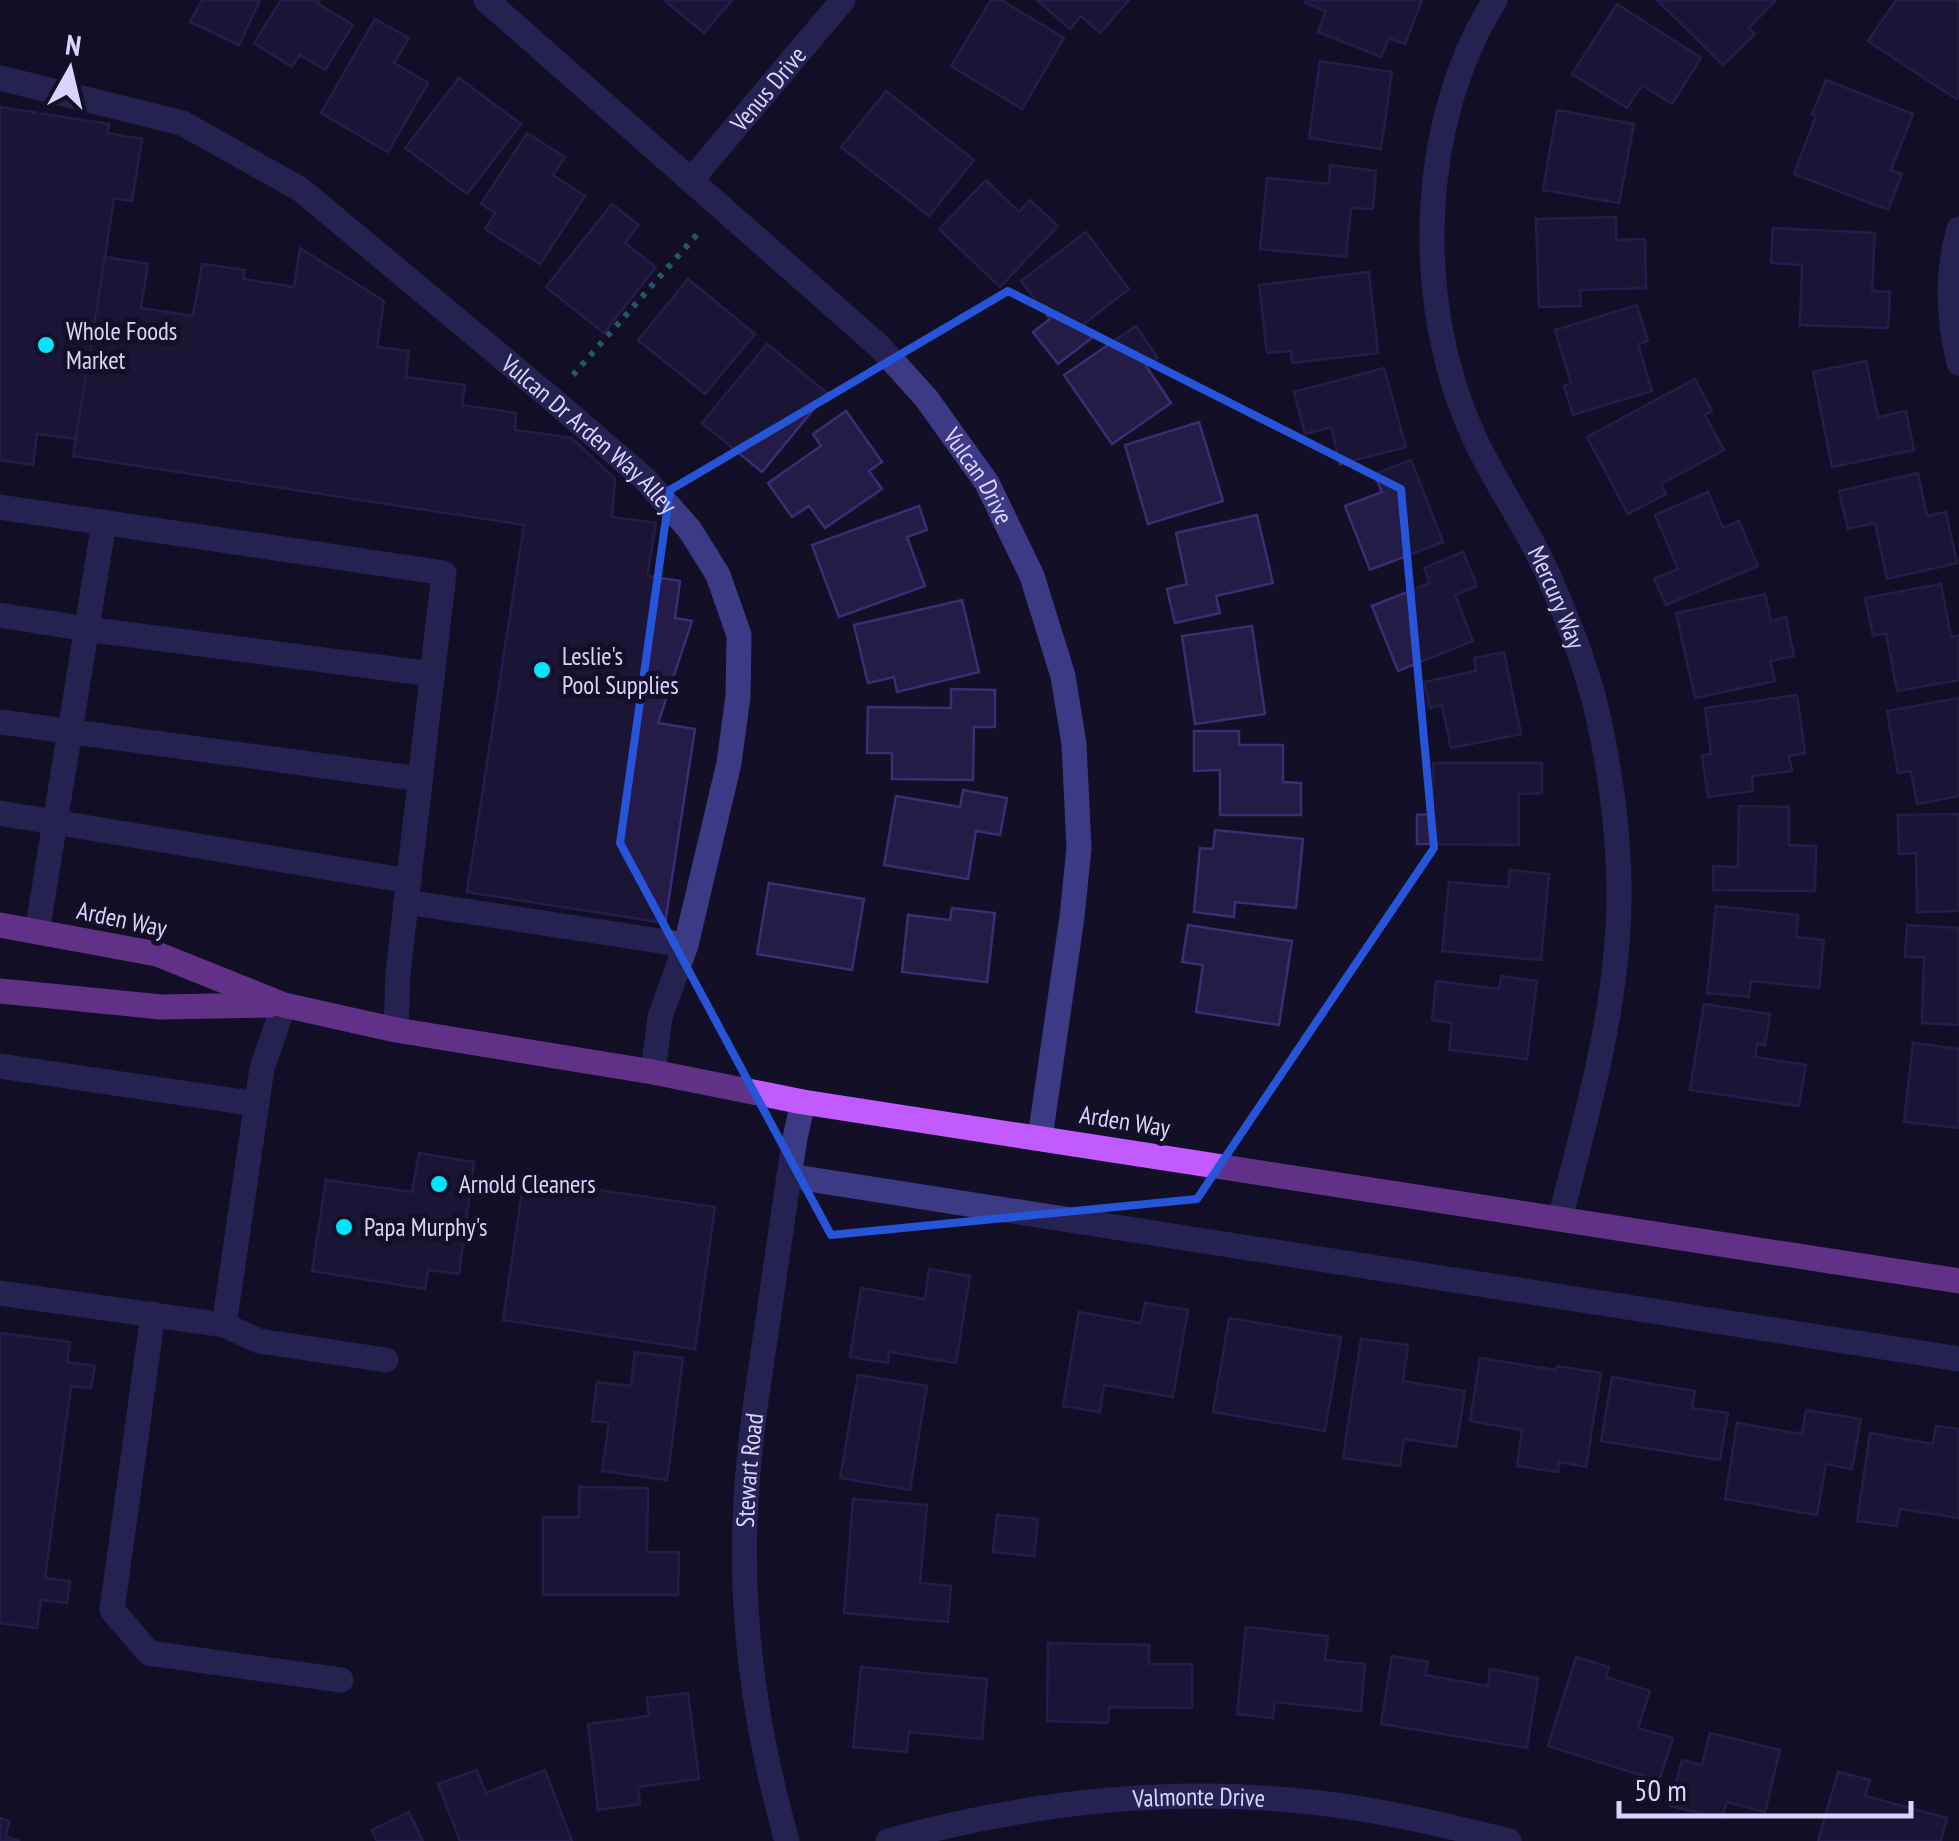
<svg xmlns="http://www.w3.org/2000/svg" width="1959" height="1841" viewBox="0 0 1959 1841" font-family="'PT Sans Narrow',sans-serif">
  <rect width="100%" height="100%" fill="#130f26"/>
  <g fill="#241b47" stroke="#3b2d73" stroke-width="2.5">
    <polygon points="202,0 260,0 239,45 190,22"/>
    <polygon points="281,0 319,0 317,3 353,25 325,70 300,55 292,67 254,43"/>
    <polygon points="664,0 732,0 704,33"/>
    <polygon points="991,0 1001,0 1064,38 1022,109 951,66"/>
    <polygon points="1037,0 1129,0 1100,33 1081,16 1070,29"/>
    <polygon points="1307,0 1422,0 1405,44 1389,38 1381,57 1318,32 1326,11 1305,3"/>
    <polygon points="1657,0 1776,0 1749,28 1755,34 1723,65"/>
    <polygon points="1896,0 1959,0 1959,94 1956,99 1868,41"/>
    <polygon points="1617,4 1701,58 1672,104 1642,85 1627,108 1572,74"/>
    <polygon points="375,19 409,38 394,63 428,83 388,152 321,113"/>
    <polygon points="1320,61 1392,72 1381,149 1309,138"/>
    <polygon points="459,78 521,124 467,194 405,148"/>
    <polygon points="1826,80 1913,114 1891,170 1902,174 1888,210 1794,174 1816,116 1812,115"/>
    <polygon points="886,91 974,160 929,216 841,147"/>
    <polygon points="0,107 109,124 107,133 142,139 132,201 114,198 77,439 37,434 33,465 0,460"/>
    <polygon points="1557,110 1634,124 1619,203 1543,190"/>
    <polygon points="527,133 565,157 553,175 585,196 540,264 485,229 495,213 481,204"/>
    <polygon points="1330,165 1376,171 1373,209 1351,208 1346,257 1260,249 1267,178 1329,184"/>
    <polygon points="986,180 1019,212 1030,200 1058,226 1000,287 939,229"/>
    <polygon points="612,204 639,225 625,243 656,267 604,333 546,287"/>
    <polygon points="1616,217 1616,240 1645,239 1646,288 1580,290 1581,306 1539,307 1536,219"/>
    <polygon points="1773,228 1875,233 1872,291 1890,292 1888,328 1800,325 1802,265 1771,263"/>
    <polygon points="1086,232 1129,289 1084,324 1093,337 1058,364 1033,332 1050,319 1021,281"/>
    <polygon points="300,248 384,301 377,347 409,351 406,377 465,385 462,405 516,413 515,430 572,438 615,479 612,517 656,523 647,576 680,581 675,618 692,621 658,723 695,729 665,923 467,892 524,525 73,456 105,257 148,264 141,308 193,316 202,264 245,270 243,279 294,287"/>
    <polygon points="1369,272 1378,353 1292,363 1291,351 1267,353 1259,285"/>
    <polygon points="688,279 755,334 705,394 638,340"/>
    <polygon points="1637,305 1648,341 1638,344 1652,391 1573,415 1564,386 1571,383 1555,330"/>
    <polygon points="1136,326 1158,358 1146,366 1171,403 1112,444 1064,375"/>
    <polygon points="767,344 827,393 762,472 702,423"/>
    <polygon points="1866,361 1878,417 1906,411 1914,450 1832,467 1813,372"/>
    <polygon points="1384,368 1406,447 1340,464 1331,427 1305,434 1294,392"/>
    <polygon points="1695,379 1712,411 1705,415 1724,450 1661,484 1666,494 1628,514 1587,437"/>
    <polygon points="846,411 882,462 869,471 882,489 825,528 809,506 792,517 768,483 821,446 813,434"/>
    <polygon points="1199,422 1223,501 1148,524 1125,445"/>
    <polygon points="1411,460 1443,542 1370,570 1345,506 1382,492 1374,474"/>
    <polygon points="1918,473 1927,516 1946,512 1957,563 1887,579 1875,523 1848,529 1839,491"/>
    <polygon points="1708,492 1723,528 1739,521 1758,566 1666,605 1654,579 1678,569 1655,515"/>
    <polygon points="919,506 927,530 907,537 925,586 839,617 812,545"/>
    <polygon points="1257,515 1273,583 1216,596 1220,613 1175,623 1167,589 1187,584 1176,533"/>
    <polygon points="1463,552 1477,586 1455,595 1473,641 1398,671 1372,606 1430,583 1424,568"/>
    <polygon points="1941,584 1951,637 1959,635 1959,680 1897,691 1886,633 1873,636 1865,598"/>
    <polygon points="1765,594 1771,621 1786,617 1794,656 1770,661 1775,681 1695,698 1676,613"/>
    <polygon points="962,600 979,672 897,692 894,677 868,683 854,625"/>
    <polygon points="1252,626 1265,714 1195,724 1182,636"/>
    <polygon points="1504,652 1521,734 1451,748 1442,705 1430,708 1424,682 1476,671 1474,658"/>
    <polygon points="951,689 995,690 995,727 974,727 973,780 892,779 892,753 867,753 868,707 951,708"/>
    <polygon points="1797,695 1805,753 1789,756 1792,771 1752,776 1753,791 1708,797 1702,755 1711,754 1705,708"/>
    <polygon points="1959,698 1959,796 1917,804 1911,771 1898,773 1887,711"/>
    <polygon points="1194,731 1239,731 1239,745 1283,745 1283,782 1301,783 1301,815 1220,815 1220,770 1194,771"/>
    <polygon points="1433,763 1542,763 1542,793 1519,794 1519,845 1417,844 1417,815 1432,814"/>
    <polygon points="963,790 1007,798 1000,835 976,831 968,879 884,865 896,796 960,807"/>
    <polygon points="1739,806 1789,807 1789,845 1816,846 1815,891 1713,890 1713,866 1738,867"/>
    <polygon points="1959,814 1959,911 1917,912 1916,853 1899,854 1898,815"/>
    <polygon points="1215,830 1303,839 1296,908 1235,902 1234,917 1194,912 1200,848 1213,849"/>
    <polygon points="1510,870 1549,874 1541,960 1442,951 1449,882 1508,887"/>
    <polygon points="769,883 864,899 852,970 757,954"/>
    <polygon points="1716,906 1798,915 1796,937 1824,940 1819,988 1751,981 1749,997 1707,993"/>
    <polygon points="952,908 995,913 987,982 902,972 908,915 950,920"/>
    <polygon points="1188,925 1292,941 1279,1025 1196,1012 1203,965 1182,962"/>
    <polygon points="1907,925 1959,928 1959,1025 1922,1023 1924,957 1905,957"/>
    <polygon points="1501,976 1537,981 1527,1059 1449,1050 1452,1023 1432,1020 1436,981 1499,989"/>
    <polygon points="1704,1004 1770,1014 1765,1045 1757,1044 1755,1057 1806,1065 1799,1106 1690,1090"/>
    <polygon points="1913,1043 1959,1049 1959,1128 1904,1122"/>
    <polygon points="419,1153 474,1162 459,1274 428,1270 425,1289 312,1271 326,1180 412,1192"/>
    <polygon points="524,1179 715,1207 695,1349 503,1320"/>
    <polygon points="929,1269 970,1276 956,1363 889,1352 888,1363 850,1357 861,1288 925,1299"/>
    <polygon points="1145,1303 1188,1310 1173,1397 1104,1385 1100,1412 1063,1406 1079,1312 1141,1323"/>
    <polygon points="1229,1318 1341,1337 1325,1431 1213,1412"/>
    <polygon points="0,1333 70,1342 67,1362 95,1366 91,1388 71,1386 45,1578 70,1581 67,1603 41,1600 37,1628 0,1623"/>
    <polygon points="1361,1339 1408,1345 1403,1381 1465,1391 1456,1447 1404,1439 1400,1466 1343,1458"/>
    <polygon points="635,1352 683,1358 667,1480 602,1471 609,1423 592,1421 597,1382 631,1386"/>
    <polygon points="1480,1358 1556,1370 1557,1366 1601,1373 1586,1467 1559,1462 1558,1472 1517,1466 1522,1430 1470,1421"/>
    <polygon points="858,1375 927,1386 910,1490 840,1478"/>
    <polygon points="1612,1377 1695,1391 1692,1408 1728,1413 1720,1460 1601,1441"/>
    <polygon points="1806,1410 1861,1419 1852,1469 1826,1464 1817,1515 1725,1499 1737,1423 1802,1434"/>
    <polygon points="1936,1426 1959,1429 1959,1518 1900,1509 1897,1526 1857,1521 1870,1433 1933,1444"/>
    <polygon points="579,1487 648,1488 647,1552 679,1552 678,1595 543,1595 543,1517 579,1517"/>
    <polygon points="853,1499 927,1505 920,1583 951,1586 948,1622 844,1613"/>
    <polygon points="997,1515 1038,1519 1034,1556 993,1552"/>
    <polygon points="1246,1627 1328,1636 1325,1660 1365,1664 1361,1711 1275,1702 1273,1718 1237,1714"/>
    <polygon points="1048,1643 1149,1645 1149,1664 1192,1664 1192,1708 1109,1707 1108,1723 1047,1721"/>
    <polygon points="1392,1656 1428,1662 1425,1675 1488,1686 1490,1669 1538,1678 1527,1748 1381,1724"/>
    <polygon points="1576,1657 1609,1667 1606,1677 1650,1691 1638,1728 1673,1738 1659,1781 1548,1746"/>
    <polygon points="861,1667 987,1679 982,1739 909,1732 907,1752 853,1747"/>
    <polygon points="688,1693 699,1779 638,1787 640,1804 598,1810 588,1724 649,1716 647,1698"/>
    <polygon points="1710,1733 1780,1750 1765,1812 1727,1802 1722,1818 1670,1806 1682,1760 1702,1765"/>
    <polygon points="477,1770 486,1793 545,1770 572,1841 460,1841 438,1784"/>
    <polygon points="1838,1772 1870,1780 1865,1796 1947,1818 1941,1841 1818,1841"/>
    <polygon points="409,1812 423,1841 377,1841 372,1830"/>
    <polygon points="0,1818 10,1821 5,1836 20,1841 0,1841"/>
  </g>
  <g fill="none" stroke-linecap="round" stroke-linejoin="round">
    <polyline stroke="#2fb8b0" stroke-width="6" stroke-dasharray="5 8" stroke-linecap="butt" points="573,375 700,231"/>
    <g stroke="#3d3a85" stroke-width="25">
      <path id="s1" d="M486,0L880,347L926,398L987,483L1032,576L1063,676L1074,744L1079,848L1072,917L1040,1138"/>
      <path id="s2" d="M1495,0C1417,124 1413,305 1474,437C1495,483 1525,524 1546,570C1567,617 1588,669 1599,720C1615,795 1624,876 1616,953C1608,1043 1582,1132 1560,1219"/>
      <path id="s3" d="M0,78L182,123L300,189L552,399L645,479L690,530L718,575L739,635L738,696L729,763L686,945L660,1017L653,1072"/>
      <path id="s4" d="M692,179L843,0"/>
      <path d="M1959,229C1946,274 1948,318 1959,363"/>
      <polyline points="0,507 444,573 398,973 396,1030"/>
      <polyline points="0,615 86,629 432,674"/>
      <polyline points="0,722 420,779"/>
      <polyline points="0,813 409,881"/>
      <polyline points="406,902 686,945"/>
      <polyline points="37,932 104,523"/>
      <polyline points="0,1066 256,1104"/>
      <polyline points="789,1176 1959,1359"/>
      <polyline points="0,1293 224,1325 259,1341 386,1360"/>
      <polyline points="153,1314 112,1610 149,1653 341,1680"/>
      <polyline points="224,1325 262,1068 284,1005"/>
      <path id="s5" d="M787,1841C756,1732 739,1615 746,1501C749,1443 758,1385 767,1327C776,1264 785,1201 795,1138L803,1102"/>
      <path id="s6" d="M888,1841C1018,1805 1155,1788 1290,1800C1365,1806 1437,1823 1509,1841"/>
    </g>
    <g stroke="#c25bff" stroke-width="25">
      <polyline points="0,925 157,954 284,1005 396,1030 653,1072 803,1102 1959,1281"/>
      <polyline points="0,991 161,1007 269,1005"/>
    </g>
  </g>
  <path d="M0 0H1959V1841H0ZM1008,291L1401,489L1434,848L1197,1199L831,1235L620,843L670,490Z" fill="#130f26" fill-opacity=".55" fill-rule="evenodd"/>
  <path fill="none" stroke="#2655da" stroke-width="8" stroke-linejoin="round" d="M1008,291L1401,489L1434,848L1197,1199L831,1235L620,843L670,490Z"/>
  <g fill="#00e5ff" stroke="#130f26" stroke-width="4">
    <circle cx="46" cy="345" r="10"/>
    <circle cx="542" cy="670" r="10"/>
    <circle cx="439" cy="1184" r="10"/>
    <circle cx="344" cy="1227" r="10"/>
  </g>
  <g text-anchor="middle" dominant-baseline="central" stroke-width="10" stroke-linejoin="round" paint-order="stroke">
    <g font-size="25" fill="#d9d4ff" stroke="#130f26">
      <text stroke="none"><textPath href="#s4" startOffset="118">Venus Drive</textPath></text>
      <text stroke="none"><textPath href="#s3" startOffset="702">Vulcan Dr Arden Way Alley</textPath></text>
      <text stroke="none"><textPath href="#s1" startOffset="688">Vulcan Drive</textPath></text>
      <text stroke="none"><textPath href="#s2" startOffset="635">Mercury Way</textPath></text>
      <text transform="translate(122 919) rotate(12)">Arden Way</text>
      <text transform="translate(1125 1121) rotate(9)">Arden Way</text>
      <text stroke="none"><textPath href="#s5" startOffset="375">Stewart Road</textPath></text>
      <text stroke="none"><textPath href="#s6" startOffset="315">Valmonte Drive</textPath></text>
    </g>
    <g font-size="25" fill="#d9d4ff" stroke="#130f26" text-anchor="start">
      <text x="66" y="331">Whole Foods<tspan x="66" dy="29">Market</tspan></text>
      <text x="562" y="656">Leslie's<tspan x="562" dy="29">Pool Supplies</tspan></text>
      <text x="459" y="1184">Arnold Cleaners</text>
      <text x="364" y="1227">Papa Murphy's</text>
    </g>
  </g>
  <g transform="translate(70 70) rotate(8)" stroke="#130f26" stroke-width="8" paint-order="stroke">
  <path d="M0-8L18 38L0 25L-18 38Z" fill="#d9d4ff"/>
  <text y="-15" font-size="28" font-weight="bold" text-anchor="middle" fill="#d9d4ff">N</text>
  </g>
  <path d="M1619 1801v15h292v-15" fill="none" stroke="#d9d4ff" stroke-width="5"/>
  <text x="1634" y="1801" font-size="30" fill="#d9d4ff" stroke="#130f26" stroke-width="8" paint-order="stroke">50 m</text>
</svg>
